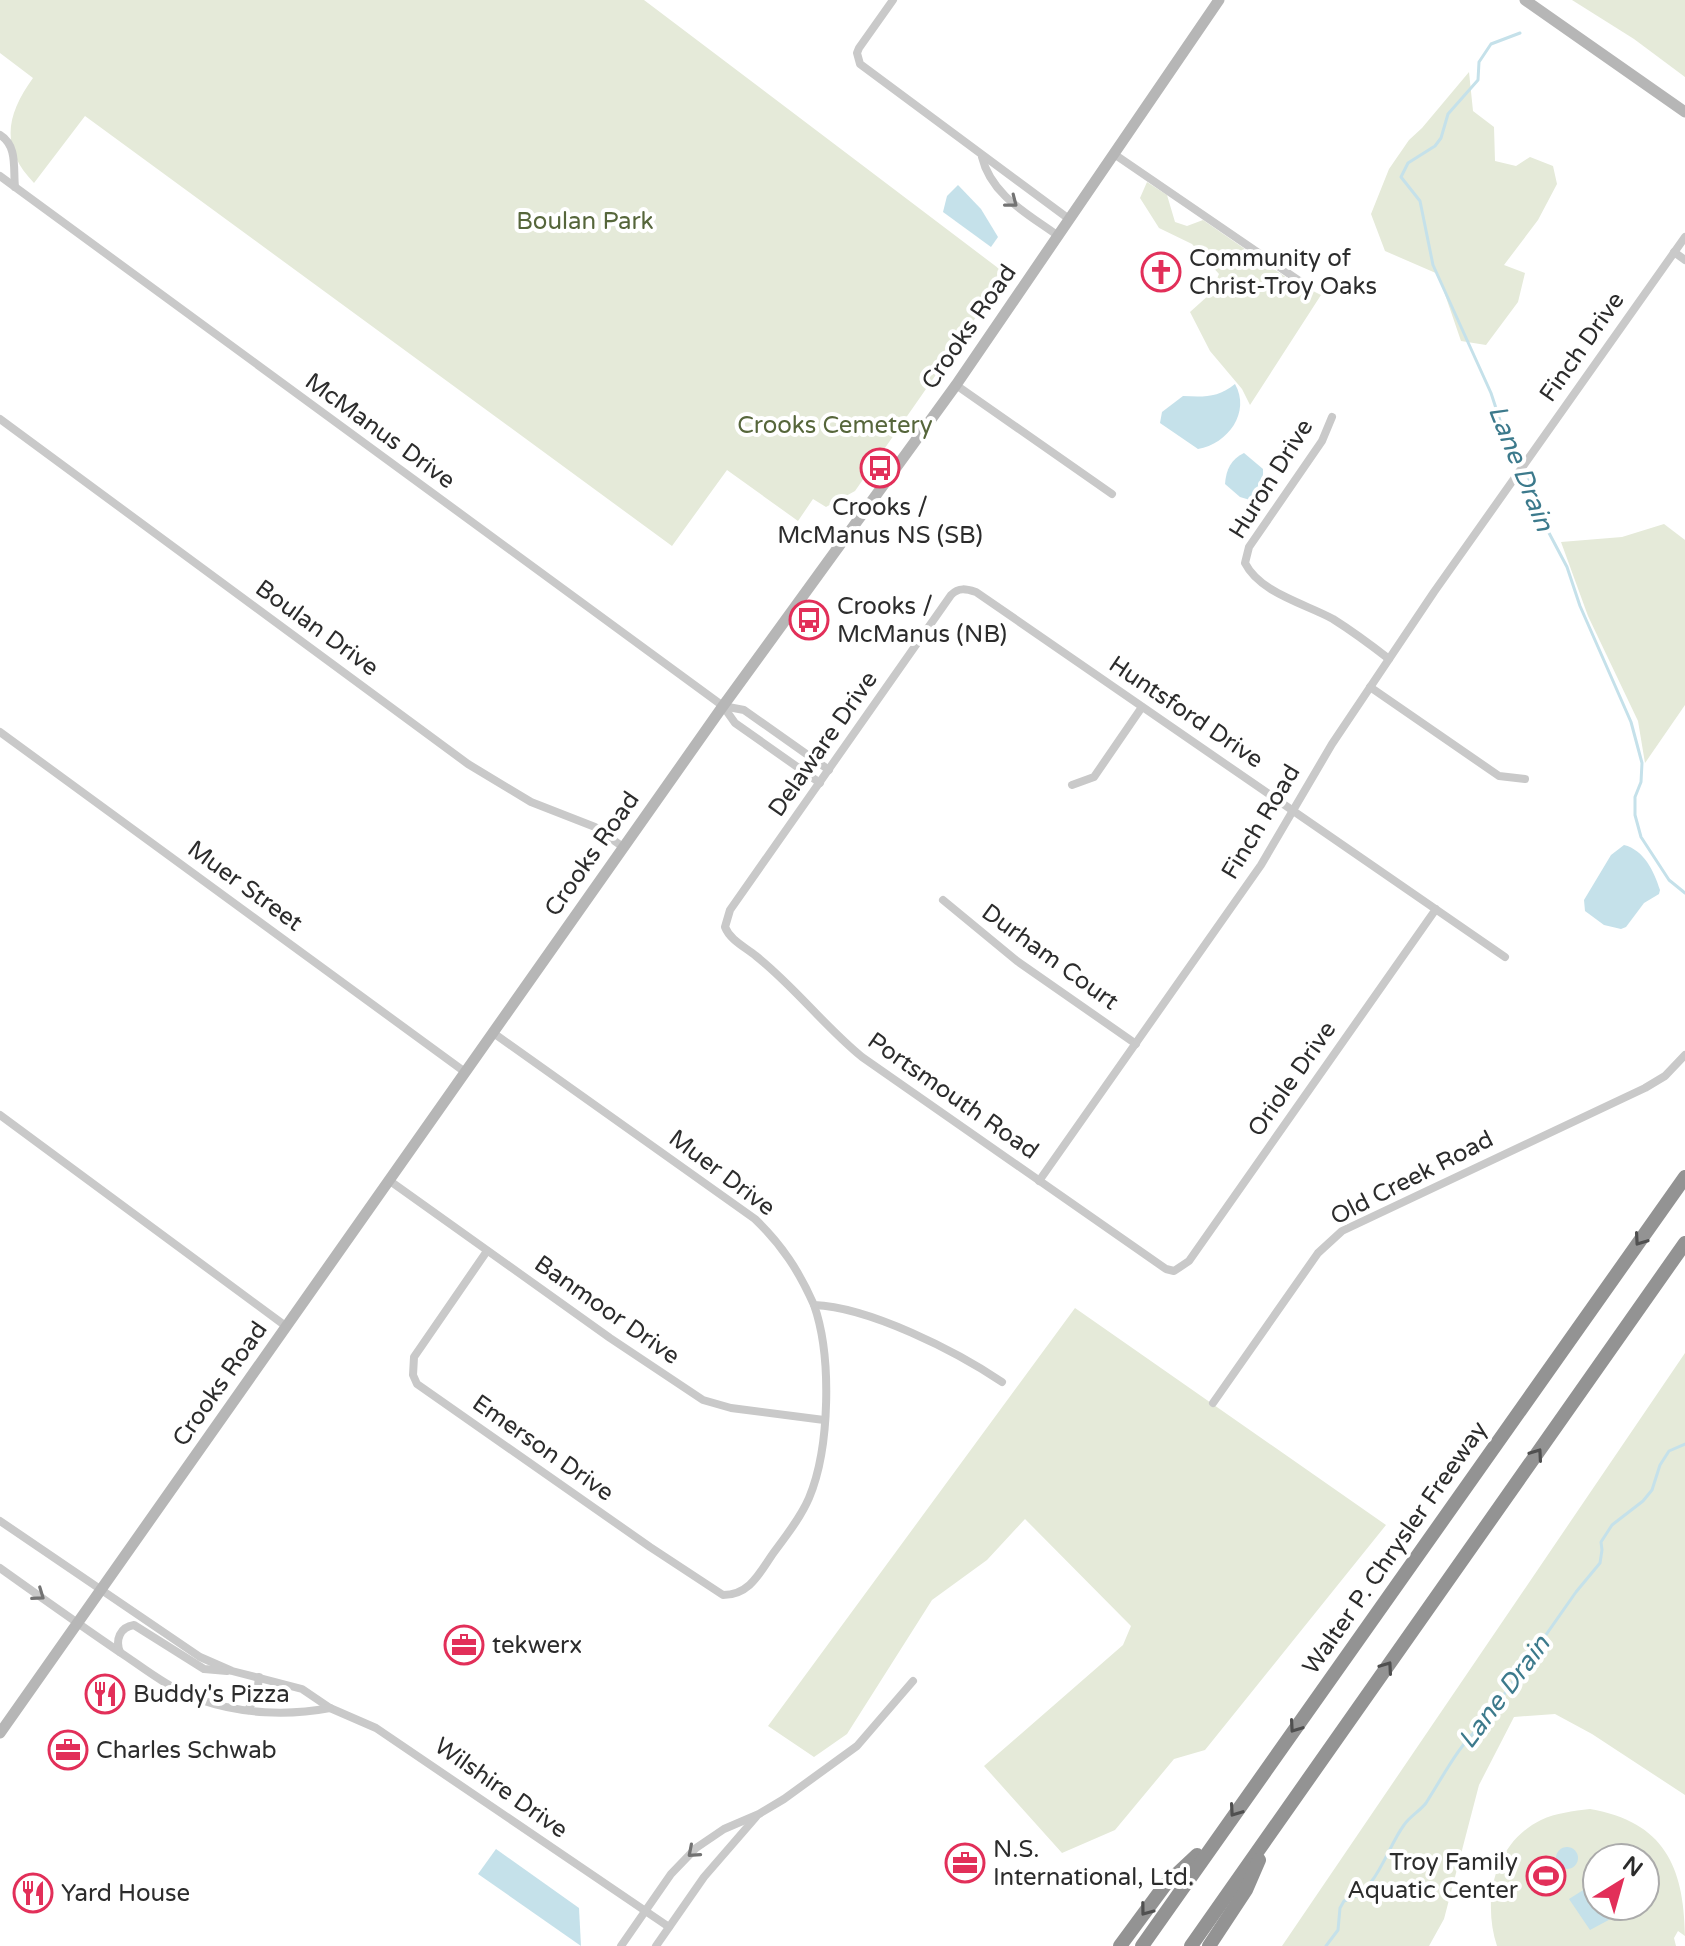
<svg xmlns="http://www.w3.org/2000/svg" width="1685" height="1946" viewBox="0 0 1685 1946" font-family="'Varela Round',sans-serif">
  <rect width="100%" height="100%" fill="#fff"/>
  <g fill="#e5ead9" fill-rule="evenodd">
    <path d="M0,0H644L1006,274L855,491L826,507L813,499L798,521L727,470L672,546L85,116L34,183C0,148 6,115 33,78L0,53Z"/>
    <polygon points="1572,0 1685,0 1685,77 1634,39"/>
    <polygon points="1469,72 1473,111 1494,127 1495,161 1516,166 1530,157 1553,166 1557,184 1538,220 1504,265 1525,273 1518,302 1486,345 1461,341 1438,274 1385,251 1371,214 1389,169 1409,140 1422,128"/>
    <polygon points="1147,182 1167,195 1175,222 1187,226 1203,220 1287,278 1321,295 1250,405 1242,389 1210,351 1190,312 1210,294 1219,274 1192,244 1159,228 1140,198"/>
    <polygon points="1664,524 1685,540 1685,705 1645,763 1638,721 1588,616 1561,542 1622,537"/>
    <polygon points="1075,1308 1386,1525 1205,1750 1174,1759 1115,1830 1062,1853 984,1766 1123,1645 1131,1626 1025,1519 987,1560 932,1600 847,1734 814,1757 768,1726"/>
    <polygon points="1685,1353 1685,1795 1592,1734 1555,1714 1514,1717 1479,1785 1444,1919 1429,1946 1282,1946"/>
    <path d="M1590,1809C1664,1822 1684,1866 1685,1936L1678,1931L1674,1938L1676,1946H1497C1482,1900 1494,1843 1541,1820C1556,1813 1573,1811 1590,1809ZM1597,1858H1645V1906H1597Z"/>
  </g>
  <g fill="#c5e1ea">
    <polygon points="958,185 981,209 998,237 991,247 943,212 947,196"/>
    <path d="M1235,384C1251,412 1228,444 1198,449L1160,423L1162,412L1183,396C1203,397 1218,398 1235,384Z"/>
    <path d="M1244,453L1263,469C1264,481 1258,492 1250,500L1240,497L1225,484C1226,470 1231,459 1244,453Z"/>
    <path d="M1624,845C1644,850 1654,871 1660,890L1659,894L1644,903L1626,927L1621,929L1604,925L1585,911L1584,900L1611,855Z"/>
    <circle cx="1567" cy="1858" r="11"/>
    <polygon points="496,1849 579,1908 581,1946 478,1874"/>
    <polygon points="1597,1877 1597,1906 1636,1906 1638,1913 1618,1915 1590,1930 1569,1899 1588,1887"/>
  </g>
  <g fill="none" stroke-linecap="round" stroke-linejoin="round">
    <g stroke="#c5e1ea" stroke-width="3">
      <polyline points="1520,33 1491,44 1479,62 1478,80 1448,114 1441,138 1435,146 1408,163 1401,177 1420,201 1433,265 1491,393 1510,451 1535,488 1539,514 1567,567 1580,606 1631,722 1642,763 1641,782 1635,797 1635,815 1641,837 1669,880 1685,893"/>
      <path d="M1326,1946L1338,1930L1340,1908L1344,1901C1377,1893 1386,1849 1404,1825C1410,1816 1420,1811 1426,1803C1444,1775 1459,1744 1484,1723L1576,1592L1600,1563L1602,1550L1601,1542L1612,1525L1643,1501L1652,1490L1660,1465L1669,1451L1685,1444"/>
    </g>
    <g stroke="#c9c9c9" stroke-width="8">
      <polyline points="893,0 859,48 857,53 860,64 1069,219"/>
      <path d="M0,135C18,146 13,169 15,187"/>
      <polyline points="1114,154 1304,284"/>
      <path d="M982,157C991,195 1028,214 1057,235"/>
      <polyline points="0,176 723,706 735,723 820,783"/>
      <polyline points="1674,252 1685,260"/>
      <polyline points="956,385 1112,494"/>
      <path d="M1332,417L1322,441L1249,547L1245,563C1260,593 1306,604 1333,619C1352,631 1371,645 1389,659"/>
      <polyline points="0,419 468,764 531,802 595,827 623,847"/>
      <polyline points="1370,687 1499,776 1525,779"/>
      <polyline points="723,706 744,710 829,770"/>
      <polyline points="0,732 465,1072"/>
      <polyline points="1072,785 1094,777 1142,707"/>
      <polyline points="943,900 1017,961 1136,1044"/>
      <path d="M1436,909L1189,1261L1174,1271L1166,1269L862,1057C824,1026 795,987 756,956C745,947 730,940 725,927L730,910L951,595C959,587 966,589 976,592L1505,957"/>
      <path d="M492,1032L755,1219C782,1245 799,1271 814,1305C869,1307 956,1351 1002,1382"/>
      <polyline points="0,1115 287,1327"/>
      <polyline points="390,1181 610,1338 703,1400 731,1408 824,1420"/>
      <polyline points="1039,1181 1261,865 1332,744 1434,592 1685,237"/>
      <path d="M487,1251L414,1357L413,1375L417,1384L650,1547L723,1595C749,1595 759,1574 772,1555C785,1537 800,1519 809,1498C830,1448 832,1356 814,1305"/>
      <polyline points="1213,1403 1318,1253 1342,1231 1645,1088 1665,1076 1685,1055"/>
      <polyline points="0,1521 200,1657 232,1671 302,1689 330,1708 376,1728 669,1927"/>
      <path d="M0,1568C42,1598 84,1628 127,1657C150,1673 174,1691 201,1700C242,1714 288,1716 330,1708"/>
      <path d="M120,1652C115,1640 120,1627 134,1625L204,1669L227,1671"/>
      <polyline points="248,1710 257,1694 259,1677"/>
      <polyline points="621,1946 671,1874 696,1848 724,1829 759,1814 784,1799 857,1746 913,1681"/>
      <polyline points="656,1946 704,1877 756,1817"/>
    </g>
    <g stroke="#b6b6b6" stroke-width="11">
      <polyline points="1525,0 1685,112"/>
      <polyline points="0,1733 723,706 956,385 1219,0"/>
    </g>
    <g stroke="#939393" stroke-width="14">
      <polyline points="1120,1946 1165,1885 1197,1855"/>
      <polyline points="1142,1946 1685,1177"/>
      <polyline points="1191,1946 1685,1243"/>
      <polyline points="1209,1946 1246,1890 1259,1860"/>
    </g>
  </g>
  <defs><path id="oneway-chevron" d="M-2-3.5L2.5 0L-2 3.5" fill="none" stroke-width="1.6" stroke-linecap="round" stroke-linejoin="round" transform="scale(2)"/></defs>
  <g stroke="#737373">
    <use href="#oneway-chevron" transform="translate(1012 202) rotate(38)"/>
    <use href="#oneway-chevron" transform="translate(39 1595) rotate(35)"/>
    <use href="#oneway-chevron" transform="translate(693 1852) rotate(139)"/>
  </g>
  <g stroke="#505050">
    <use href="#oneway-chevron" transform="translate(1640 1240) rotate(125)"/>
    <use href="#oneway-chevron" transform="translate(1537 1454) rotate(-55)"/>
    <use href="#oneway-chevron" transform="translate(1387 1667) rotate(-55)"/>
    <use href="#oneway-chevron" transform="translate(1295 1727) rotate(125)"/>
    <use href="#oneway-chevron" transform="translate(1235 1811) rotate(125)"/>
    <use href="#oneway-chevron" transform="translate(1146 1910) rotate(127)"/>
  </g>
  <defs>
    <symbol id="church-ring" viewBox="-11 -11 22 22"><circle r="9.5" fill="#fff" stroke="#e22f59" stroke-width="1.5"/><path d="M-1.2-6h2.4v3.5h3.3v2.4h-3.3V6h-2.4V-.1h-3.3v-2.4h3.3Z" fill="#e22f59"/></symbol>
    <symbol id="bus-ring" viewBox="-11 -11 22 22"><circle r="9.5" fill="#fff" stroke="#e22f59" stroke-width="1.5"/><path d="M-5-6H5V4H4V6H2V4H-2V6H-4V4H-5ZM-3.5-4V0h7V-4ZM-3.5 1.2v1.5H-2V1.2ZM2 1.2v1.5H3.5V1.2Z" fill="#e22f59"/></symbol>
    <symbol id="office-ring" viewBox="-11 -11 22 22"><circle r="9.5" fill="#fff" stroke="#e22f59" stroke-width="1.5"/><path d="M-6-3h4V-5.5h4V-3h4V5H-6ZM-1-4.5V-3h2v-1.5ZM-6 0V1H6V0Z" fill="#e22f59"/></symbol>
    <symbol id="restaurant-ring" viewBox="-11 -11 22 22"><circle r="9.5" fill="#fff" stroke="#e22f59" stroke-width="1.5"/><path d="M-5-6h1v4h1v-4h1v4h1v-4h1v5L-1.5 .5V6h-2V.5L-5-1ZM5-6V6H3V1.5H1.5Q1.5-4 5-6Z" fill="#e22f59"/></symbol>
    <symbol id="stadium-ring" viewBox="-11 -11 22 22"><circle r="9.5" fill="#fff" stroke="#e22f59" stroke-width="1.5"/><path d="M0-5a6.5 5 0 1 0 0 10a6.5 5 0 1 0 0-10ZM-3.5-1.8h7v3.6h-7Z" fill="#e22f59"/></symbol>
  </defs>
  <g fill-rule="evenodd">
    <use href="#church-ring" x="1139" y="250" width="44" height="44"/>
    <use href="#bus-ring" x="858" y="446" width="44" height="44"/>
    <use href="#bus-ring" x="787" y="598" width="44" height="44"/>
    <use href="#office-ring" x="442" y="1623" width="44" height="44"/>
    <use href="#restaurant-ring" x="83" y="1672" width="44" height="44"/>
    <use href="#office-ring" x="46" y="1728" width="44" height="44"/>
    <use href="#office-ring" x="943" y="1841" width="44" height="44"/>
    <use href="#stadium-ring" x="1524" y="1854" width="44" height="44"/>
    <use href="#restaurant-ring" x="11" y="1871" width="44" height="44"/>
  </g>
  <g text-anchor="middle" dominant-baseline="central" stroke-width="8" stroke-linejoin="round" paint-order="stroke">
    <g font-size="24" fill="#56663b" stroke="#fff">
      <text x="585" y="221">Boulan Park</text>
      <text x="835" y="425">Crooks Cemetery</text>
    </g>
    <g font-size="24" fill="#2c2c2c" stroke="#fff" text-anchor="start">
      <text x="1189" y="258">Community of<tspan x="1189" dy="28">Christ-Troy Oaks</tspan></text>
      <text x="880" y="507" text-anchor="middle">Crooks /<tspan x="880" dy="28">McManus NS (SB)</tspan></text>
      <text x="837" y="606">Crooks /<tspan x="837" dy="28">McManus (NB)</tspan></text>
      <text x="492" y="1645">tekwerx</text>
      <text x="133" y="1694">Buddy's Pizza</text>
      <text x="96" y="1750">Charles Schwab</text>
      <text x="993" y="1849">N.S.<tspan x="993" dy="28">International, Ltd.</tspan></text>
      <text x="1518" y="1862" text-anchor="end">Troy Family<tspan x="1518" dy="28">Aquatic Center</tspan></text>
      <text x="61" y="1893">Yard House</text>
    </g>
    <g font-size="24" fill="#2c2c2c" stroke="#fff">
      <text transform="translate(969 327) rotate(-55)">Crooks Road</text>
      <text transform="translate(1582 347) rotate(-55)">Finch Drive</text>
      <text transform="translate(380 431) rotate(36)">McManus Drive</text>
      <text transform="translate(1271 479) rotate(-58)">Huron Drive</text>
      <text transform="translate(317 628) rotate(36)">Boulan Drive</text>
      <text transform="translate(1186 712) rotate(34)">Huntsford Drive</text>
      <text transform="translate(823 744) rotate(-55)">Delaware Drive</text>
      <text transform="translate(1261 822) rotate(-59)">Finch Road</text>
      <text transform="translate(592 854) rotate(-55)">Crooks Road</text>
      <text transform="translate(245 886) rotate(36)">Muer Street</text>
      <text transform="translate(1050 957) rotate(36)">Durham Court</text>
      <text transform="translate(1292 1079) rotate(-55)">Oriole Drive</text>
      <text transform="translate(953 1096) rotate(35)">Portsmouth Road</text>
      <text transform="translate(722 1173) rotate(37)">Muer Drive</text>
      <text transform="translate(1412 1178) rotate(-27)">Old Creek Road</text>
      <text transform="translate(607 1310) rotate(35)">Banmoor Drive</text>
      <text transform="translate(220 1384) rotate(-55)">Crooks Road</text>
      <text transform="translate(543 1448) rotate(35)">Emerson Drive</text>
      <text transform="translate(1395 1548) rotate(-55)">Walter P. Chrysler Freeway</text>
      <text transform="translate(501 1788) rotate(35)">Wilshire Drive</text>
    </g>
    <g font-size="26" font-style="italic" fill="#3c7a8c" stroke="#fff">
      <text transform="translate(1521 468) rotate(68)">Lane Drain</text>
      <text transform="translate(1504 1692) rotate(-53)">Lane Drain</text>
    </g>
  </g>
  <g transform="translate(1621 1882) rotate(37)"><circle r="38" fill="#ffffff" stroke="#ababab" stroke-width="2"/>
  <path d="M0-6L14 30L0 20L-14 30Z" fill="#e22f59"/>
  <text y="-12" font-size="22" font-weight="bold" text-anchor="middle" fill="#2c2c2c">N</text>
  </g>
</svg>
